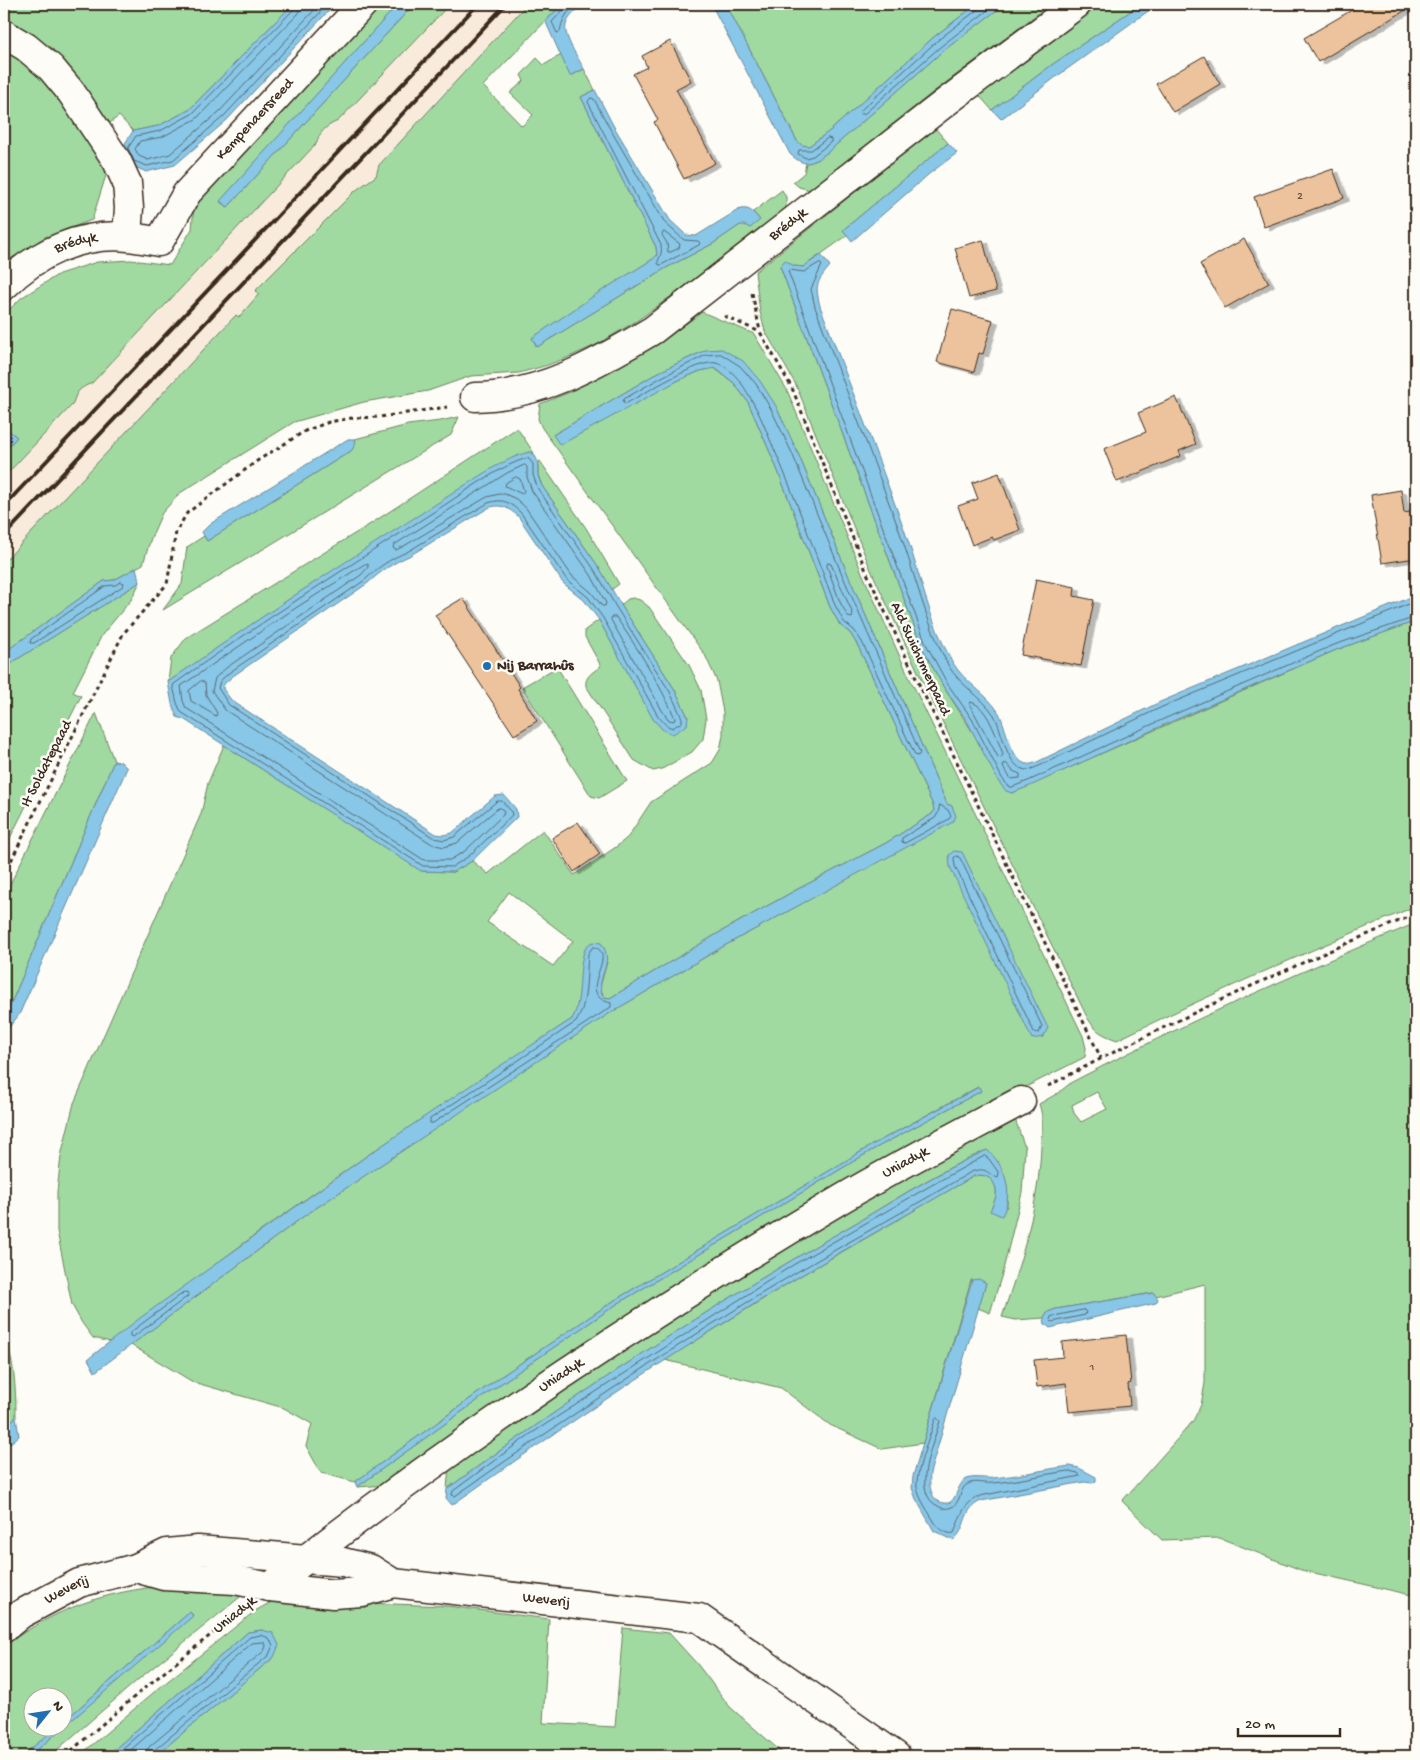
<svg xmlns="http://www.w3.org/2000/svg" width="1420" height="1760" viewBox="0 0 1420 1760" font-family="'Gochi Hand',sans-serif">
  <defs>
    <filter id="shadow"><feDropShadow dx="5.5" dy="3" stdDeviation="0" flood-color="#0004"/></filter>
  </defs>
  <rect width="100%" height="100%" fill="#fdfcf7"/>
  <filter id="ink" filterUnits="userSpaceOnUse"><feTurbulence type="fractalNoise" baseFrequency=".02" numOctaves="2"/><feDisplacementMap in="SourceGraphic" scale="10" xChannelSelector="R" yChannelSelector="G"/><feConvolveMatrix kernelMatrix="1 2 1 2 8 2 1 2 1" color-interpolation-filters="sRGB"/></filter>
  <g filter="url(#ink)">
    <polygon fill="#f8ebdc" points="450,4 527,4 379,165 376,176 355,191 258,288 264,294 241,319 236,315 4,562 4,477 73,404 75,394 81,387 92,383 316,144 319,135 327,126 338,121"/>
    <g fill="#a0daa0" stroke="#6e825f" fill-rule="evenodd">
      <polygon points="4,4 293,4 189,110 158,126 133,131 119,116 106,126 4,22"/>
      <path d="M374,4H398L220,202L228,207L414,4H450L338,121C326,126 320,131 316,144L92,383C80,388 76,391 73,404L4,477V451L17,437L8,430L4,434V315L21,298L59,274L97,262L131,260L170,265L192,229L194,205Z"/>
      <polygon points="527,4 562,4 483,86 522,126 533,115 510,93 524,81 521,75 537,58 544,65 561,55 571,76 584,69 595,90 581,97 656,247 657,255 653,259 532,338 537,347 666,268 714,243 740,225 760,220 753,212 782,190 786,197 786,209 740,247 638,320 598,344 569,357 548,365 519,373 471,376 428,391 364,402 294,422 180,493 162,513 151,538 143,564 114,580 104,581 4,653 4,562 236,315 239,317 259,294 255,291 355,191 376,176 379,165"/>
      <polygon points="726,4 977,4 935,36 831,130 809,146 802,146 797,141"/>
      <polygon points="1005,4 1051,4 932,93 810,190 799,187 793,182 804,173 806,163 815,161 828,152 943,51"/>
      <polygon points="1102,4 1141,4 1053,64 992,110 978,94 1036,49"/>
      <polygon points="4,44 39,73 65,106 108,169 92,220 45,237 4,263"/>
      <path d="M935,128L948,143L843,230L848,235L803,267L794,266H780L922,647L943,686L1012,793L1336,650L1416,621V906C1316,948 1215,992 1117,1040C1101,1034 1096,1032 1087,1017L919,674L871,570L796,385L765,331L760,312L755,272Z"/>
      <path d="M702,312L754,334L787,390L863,575L910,679L1083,1036L1086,1048L1085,1057L957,1122L386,1485L357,1487L506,1380L617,1304L874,1149L981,1091L978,1087L872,1145L615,1300L503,1375L355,1482L321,1473L306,1446L312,1424L284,1408L193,1382L131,1345L304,1216L518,1073L610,1013L724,946L801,904L952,806L947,804L846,570L797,451L706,350L659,372L553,435L700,371L714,368L734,383L748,402L776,466L830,607L840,625L850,633L857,644L933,805L934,811L932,814L886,843L796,890L722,931L610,998L604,997L600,987L607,962L579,999L576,1013L572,1019L365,1157L251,1238L111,1342L93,1338L82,1323L72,1305L57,1231V1192L61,1156L74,1103L201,814L208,783L224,745L422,871L453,872L472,861L488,874L543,830L574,875L616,847L628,837L651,802L712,763L720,750L723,735V712L717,681L705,655L542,428L538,419L540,404L570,392L657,345ZM509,892L573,941L553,966L487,922Z"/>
      <polygon points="459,417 451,435 163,610 182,584 187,547 204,536 207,541 351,451 355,444 355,439 408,425 440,421"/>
      <polygon points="517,428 534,453 533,454 529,452 502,464 282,604 168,682 171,658 186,638 372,523"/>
      <polygon points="540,461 586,528 619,584 611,590 600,569 542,486 538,474 538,462"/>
      <polygon points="140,582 131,600 102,635 73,692 81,696 4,850 4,670 16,660"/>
      <path d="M633,598L640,600L649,607L689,665L701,690L706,719L703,739L692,752L662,769L653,771L634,760L586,686C584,676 595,671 601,666L585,637V630L599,620L653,718L663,730L673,733L688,717L675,690L621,605L628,599Z"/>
      <polygon points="557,667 627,781 599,798 591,796 522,687"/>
      <polygon points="96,713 114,761 10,1006 4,1014 4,896"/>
      <path d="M1416,923V1596L1301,1570L1220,1538L1162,1540L1122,1501L1180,1436L1193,1421L1201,1405L1205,1383V1284L1156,1296L1153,1293L1056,1309L1048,1312L1044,1318L1016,1320L1002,1317C1021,1262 1039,1205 1041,1146C1042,1131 1044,1118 1039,1104L1058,1093L1072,1082C1184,1023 1300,972 1416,923ZM1097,1092L1107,1109L1081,1122L1074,1113L1072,1105Z"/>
      <path d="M1014,1116L1025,1148L1022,1193L1002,1274L990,1313L978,1308L986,1283L971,1280L923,1443L882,1449L830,1425L781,1388L665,1360L800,1276L974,1176C987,1172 998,1182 996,1196C995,1201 992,1206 991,1211L1007,1207C1008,1177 1005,1173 987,1150C936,1172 889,1204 842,1231C706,1309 574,1396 447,1489L449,1466L565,1384L783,1246Z"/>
      <path d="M4,1332C14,1361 16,1386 16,1417L4,1427Z"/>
      <path d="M170,1585L245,1593L140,1678L50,1756H30L193,1615L190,1612L63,1722L62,1698H32V1728H56L22,1756H4V1646C58,1607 104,1592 170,1585Z"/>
      <polygon points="280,1597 309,1601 447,1606 549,1619 543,1723 615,1727 623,1628 669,1633 698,1665 730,1707 786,1756 155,1756 274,1657 262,1630 248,1632 107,1756 79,1756 153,1693 255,1611"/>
    </g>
    <g fill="#88c7e8" stroke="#698897">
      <polygon points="293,4 335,4 227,120 175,165 146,172 131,165 122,148 133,131 158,126 189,110"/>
      <polygon points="398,4 414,4 228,207 220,201"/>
      <path d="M562,4H583C577,10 568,17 566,25C563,36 579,59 584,69L570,76L547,25L546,21Z"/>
      <path d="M711,4H726L797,141L802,145L809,146L831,130L935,36L977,4H1005L943,51L828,152C812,163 806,169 790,154Z"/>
      <polygon points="1141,4 1158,4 1056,77 1001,119 992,110 1053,64"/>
      <path d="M595,90L613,125L670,220L686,235L696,236L738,210C749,206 753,212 760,220L750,228L744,225H740L714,243L666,268L537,347L532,338L598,293L653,259L657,255L656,247L581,97Z"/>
      <polygon points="948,143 957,153 929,174 852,241 843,230"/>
      <path d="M821,255L830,266C816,283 815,285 820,306C848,380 877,454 904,529C920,573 929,622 953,663C965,683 987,693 999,713C1006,726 1011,762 1027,764C1030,765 1034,763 1037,762L1160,702L1416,595V621L1336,650L1168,723L1030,786L1012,793L1006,791L998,781L967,721L943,686L922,647L780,266L785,260L794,266L803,267Z"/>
      <path d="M722,349L743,361L760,381L776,406L797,451L846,570L947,804L952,806L956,816L953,822L724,946L610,1013L304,1216L95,1372L88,1359L140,1318L365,1157L480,1079L572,1019C584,999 576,961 587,946C591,941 595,942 601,943C617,964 592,980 604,997L610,998L722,931L796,890L886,843L932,814L934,811L933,805L857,644L850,633L840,625L830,607L776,466L748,402L734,383L715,368L700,371L679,380L560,445L553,435L659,372L706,350Z"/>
      <polygon points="8,430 17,437 4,451 4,435"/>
      <polygon points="348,439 355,439 356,444 351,451 207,541 202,532 210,524"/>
      <path d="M529,452C540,456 537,465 538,474C538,478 541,483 542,486L600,569L621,605L675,690L688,717L687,725L673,734L663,730L653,719L599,620L584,600L563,583L518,516C508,508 503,504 490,507L409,556C393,563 381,571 368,583L233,676L224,684L223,689L232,701L436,834L443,835L452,833L495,796L504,795L516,809L517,817L472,861L453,872L421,871L185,720L177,717L172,704L168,682C254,621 343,563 433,506C459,490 500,459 529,452Z"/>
      <polygon points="136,568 140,582 16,660 4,670 4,653 6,651 104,581 114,580"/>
      <polygon points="114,761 121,762 127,768 19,1015 4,1033 4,1014 10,1006"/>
      <polygon points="954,851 962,852 1048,1028 1043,1037 1032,1039 950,867 949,855"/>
      <polygon points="979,1087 981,1091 874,1149 617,1304 506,1380 357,1487 355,1482 503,1375 615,1300 872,1145"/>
      <path d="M987,1150C1006,1166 1014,1194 1002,1216L990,1211C992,1206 995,1201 996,1196C998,1182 987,1172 974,1176C916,1210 857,1242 800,1276C681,1348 565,1425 452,1505L446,1498L447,1489C574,1396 706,1309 842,1231C889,1204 937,1172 987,1150Z"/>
      <path d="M979,1279L986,1283L930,1473C929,1485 930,1502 945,1503C957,1505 956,1483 967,1479C974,1476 985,1479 993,1478C1019,1476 1044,1469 1070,1466L1079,1468L1096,1477V1481L1093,1483L1084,1482L981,1501C961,1510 968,1529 953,1540L934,1531L916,1499L912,1488L913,1476L972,1280Z"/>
      <polygon points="1154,1293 1158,1299 1156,1303 1050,1328 1045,1324 1044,1318 1048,1312 1056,1309"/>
      <polygon points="16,1417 19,1436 4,1448 4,1427"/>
      <polygon points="190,1612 193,1616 30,1756 22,1756 56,1728 62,1728 63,1722"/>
      <polygon points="262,1630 273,1633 279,1645 274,1657 155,1756 107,1756 248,1632"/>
    </g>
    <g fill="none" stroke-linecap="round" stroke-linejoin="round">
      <g stroke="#5a696f" stroke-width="1">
        <polyline points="296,4 294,9 192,114 160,131 136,136 128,148 134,161 147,166 173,160 224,116 328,4"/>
        <polyline points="302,4 299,13 196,119 162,137 140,141 135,149 139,156 148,160 170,154 220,111 320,4"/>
        <path d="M565,4L564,9L552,22L557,33L560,32C562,19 567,12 576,4"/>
        <polyline points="979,4 977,10 938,40 861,110 860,114 864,114 940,47 996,4"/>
        <path d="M591,98L594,99L609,127L665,223L684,240L698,241L700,243L699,245L661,265L658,264C657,259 663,256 661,245L588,102Z"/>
        <polygon points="828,138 831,139 831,142 813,156 806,158 798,154 799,150 811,150"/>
        <polygon points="664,232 680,244 679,248 671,252 668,252 667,243 662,235"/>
        <path d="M721,354L740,366L756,384L771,409L792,453L841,572L920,753L918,756L915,755L862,642L854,630L844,622L835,605C814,551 795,495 771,442C765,428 760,414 752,401C745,387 732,367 716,363C700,359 643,394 627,403L623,402L624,399L662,377L706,355Z"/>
        <path d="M528,458L533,464V475L538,489L596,572L616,607L670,692L682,718V722L672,728L666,725L658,716L603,618L588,597L567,580L521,513C509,502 504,498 488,503L407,552C390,559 378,567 365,580L230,672L220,681L218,688L229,705L434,838L444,840L454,837L497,801H502L511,811L512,815L469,856L452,867L423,866L181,712L177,703L173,686L174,684C261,622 350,565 440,508C462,494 504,463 528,458Z"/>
        <polygon points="525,465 527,467 527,477 532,491 591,575 606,603 605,606 602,606 591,592 572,576 526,508 516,499 505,494 499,494 487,497 404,546 396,550 393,548 394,545 507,473"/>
        <polygon points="516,477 520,479 524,491 522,494 505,486 506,483"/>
        <polygon points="828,563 831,564 853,614 852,618 848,617 840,602 827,566"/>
        <polygon points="365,564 368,564 368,567 361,575 226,668 215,678 212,691 225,710 432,844 444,847 457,843 498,808 501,808 504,812 503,815 465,851 450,860 424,860 186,708 183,701 181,686 288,613"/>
        <polygon points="121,582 124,583 123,586 34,643 30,643 31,639 105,586 115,585"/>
        <path d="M1416,601L1162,707L1039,766C1036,767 1032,769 1028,770C1006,770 1003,730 994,715C982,696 960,686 948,665C926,623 915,575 899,530C872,456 843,382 815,307L811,289L822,265L819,263L804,272L790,270L788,271L926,644L947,683L972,719L1002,778L1009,787H1012L1028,781L1166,718L1334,645L1416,617"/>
        <path d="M612,617H616C638,649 659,682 675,718L674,721L669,720L663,712L611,620Z"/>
        <polygon points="201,681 205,683 206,695 217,713 216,716 191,701 189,691"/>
        <path d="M971,702C988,706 997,739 1003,754L1001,758L998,757L970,705Z"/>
        <polygon points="1007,764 1013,771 1020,774 1020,778 1011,779 1003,767 1004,764"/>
        <polygon points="940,805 948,810 951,816 949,819 905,843 902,842 902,838 935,818 938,813"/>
        <polygon points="957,856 960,858 1042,1026 1039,1033 1034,1032 955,866 954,858"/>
        <path d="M595,947C619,956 573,994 611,1003V1007L433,1123H430V1119L576,1022C588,1004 586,976 588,954L592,948Z"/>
        <path d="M985,1156L989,1159L999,1173L998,1178C986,1174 988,1166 971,1172C914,1206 855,1238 797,1272C680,1342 567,1418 455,1496L452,1495L453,1491L529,1435L793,1265L930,1186Z"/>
        <polygon points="185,1292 188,1293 188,1296 133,1337 130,1336 130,1333"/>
        <polygon points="1084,1310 1086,1312 1085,1315 1052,1322 1050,1320 1051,1317"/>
        <path d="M937,1418L940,1421C934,1442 910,1493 938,1506C941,1508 945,1509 949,1508C962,1506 958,1486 970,1483C977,1481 986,1484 993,1483C1019,1481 1044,1474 1069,1471L1078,1473L1080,1476L980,1496C962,1504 961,1516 954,1533C948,1535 939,1529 935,1523C929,1512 920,1501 917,1488C915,1473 930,1436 935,1420Z"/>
        <polyline points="114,1756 250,1637 261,1635 269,1638 273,1645 269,1655 159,1746 153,1751 152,1756"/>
        <polyline points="124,1756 252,1643 261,1642 265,1643 266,1646 264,1651 150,1746 146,1751 146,1756"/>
      </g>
    </g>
    <g fill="#ecc39c" stroke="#3b2a1e" filter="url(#shadow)">
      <polygon points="1362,4 1416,4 1318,62 1304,38"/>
      <polygon points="670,41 691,81 676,89 715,163 684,179 654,122 658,120 633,74 647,67 642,56"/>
      <polygon points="1204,56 1220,84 1173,112 1156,84"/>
      <polygon points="1333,169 1344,198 1264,227 1254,197"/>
      <polygon points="1244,239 1269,283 1225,308 1200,264"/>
      <polygon points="983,240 996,291 969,298 955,248"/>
      <polygon points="952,309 993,320 983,354 979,353 974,372 937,362"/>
      <polygon points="1176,397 1196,444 1179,451 1181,456 1117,482 1104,449 1146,432 1138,413"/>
      <polygon points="999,473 1020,530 994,540 992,537 972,545 958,506 978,499 972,483"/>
      <polygon points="1401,490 1404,513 1416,511 1416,558 1382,563 1371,495"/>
      <polygon points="1036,579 1075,587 1074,596 1094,600 1081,666 1021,655"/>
      <polygon points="463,598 520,687 518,689 537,721 514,735 435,615"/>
      <polygon points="578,822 600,854 574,872 552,838"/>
      <polygon points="1126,1335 1131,1383 1128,1384 1130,1406 1069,1412 1066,1383 1037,1387 1034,1360 1063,1357 1062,1342"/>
    </g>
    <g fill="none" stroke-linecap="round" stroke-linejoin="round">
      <defs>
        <g id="minor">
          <polyline points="4,34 26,47 51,68 71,92 117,161 127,183 129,208 127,236"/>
          <path id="s1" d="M4,286C36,253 82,232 129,237C139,238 149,240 159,242L187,193L363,4"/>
          <path id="s2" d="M475,397C541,396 598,363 653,330L946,102L1077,4"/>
          <path id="s3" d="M136,1568L164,1576L235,1580L270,1587L333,1594L362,1592L393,1583L699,1618L896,1756"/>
          <path id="s4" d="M270,1587C451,1444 644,1316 843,1198C901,1164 961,1133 1021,1101"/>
          <path id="s5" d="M4,1628L21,1614L79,1583L136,1568L167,1553L198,1550L343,1562L371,1569L393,1583"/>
        </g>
      </defs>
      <use href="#minor" stroke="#3b2a1e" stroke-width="31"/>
      <g stroke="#3b2a1e" stroke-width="3" stroke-dasharray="4 4" stroke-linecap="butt">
        <polyline points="752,293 760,331"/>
        <polyline points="724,316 760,332 792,388 867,573 915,676 1101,1058"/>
        <polyline points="4,875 123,634 167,584 176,532 187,513 257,461 305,431 329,422 352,418 380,417 447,407"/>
        <path d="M1048,1086C1168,1023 1291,966 1416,914"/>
        <polyline points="65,1756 147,1686 238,1613"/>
      </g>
      <use href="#minor" stroke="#fdfcf7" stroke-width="28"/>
      <g stroke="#3b2a1e" stroke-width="4">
        <polyline points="4,506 478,4"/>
        <polyline points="4,536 506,4"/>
      </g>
    </g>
  </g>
  <circle fill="#1f6fb2" stroke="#fdfcf7" stroke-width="2" cx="487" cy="666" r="5"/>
  <g text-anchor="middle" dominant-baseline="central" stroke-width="5" stroke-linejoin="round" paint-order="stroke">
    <g font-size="12" fill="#67503e">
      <text x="1300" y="197">2</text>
      <text x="1092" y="1368">1</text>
    </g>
    <g font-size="15" fill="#3b2a1e" stroke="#fdfcf7">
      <text stroke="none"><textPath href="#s1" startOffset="326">Kempenaersreed</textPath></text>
      <text stroke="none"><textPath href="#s2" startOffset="364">Brédyk</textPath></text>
      <text stroke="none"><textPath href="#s1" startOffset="85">Brédyk</textPath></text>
      <text transform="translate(920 659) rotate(65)">Ald Swichumerpaad</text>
      <text transform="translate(47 764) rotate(-63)">It Soldatepaad</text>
      <text stroke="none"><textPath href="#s4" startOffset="765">Uniadyk</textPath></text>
      <text stroke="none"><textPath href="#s4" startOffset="360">Uniadyk</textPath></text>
      <text stroke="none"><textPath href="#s5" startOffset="74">Weverij</textPath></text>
      <text stroke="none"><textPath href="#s3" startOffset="415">Weverij</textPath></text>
      <text transform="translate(235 1615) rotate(-39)">Uniadyk</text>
    </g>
    <g font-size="15" font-weight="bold" fill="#3b2a1e" stroke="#fdfcf7" text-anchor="start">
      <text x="497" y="666">Nij Barrahûs</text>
    </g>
  </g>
  <rect width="1420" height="1760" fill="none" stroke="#fdfcf7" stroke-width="20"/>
  <rect x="10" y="10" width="1400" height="1740" fill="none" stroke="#3b2a1e" stroke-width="2" filter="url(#ink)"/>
  <g transform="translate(48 1712) rotate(60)"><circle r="24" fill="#fdfcf7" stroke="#afa8a0"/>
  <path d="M0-4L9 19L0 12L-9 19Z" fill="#1f6fb2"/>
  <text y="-8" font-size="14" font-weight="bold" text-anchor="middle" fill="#3b2a1e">N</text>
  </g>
  <path d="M1238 1728v8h102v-8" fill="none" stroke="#3b2a1e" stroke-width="2.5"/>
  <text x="1245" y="1728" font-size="15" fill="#3b2a1e" stroke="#fdfcf7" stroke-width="4" paint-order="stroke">20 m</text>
</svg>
